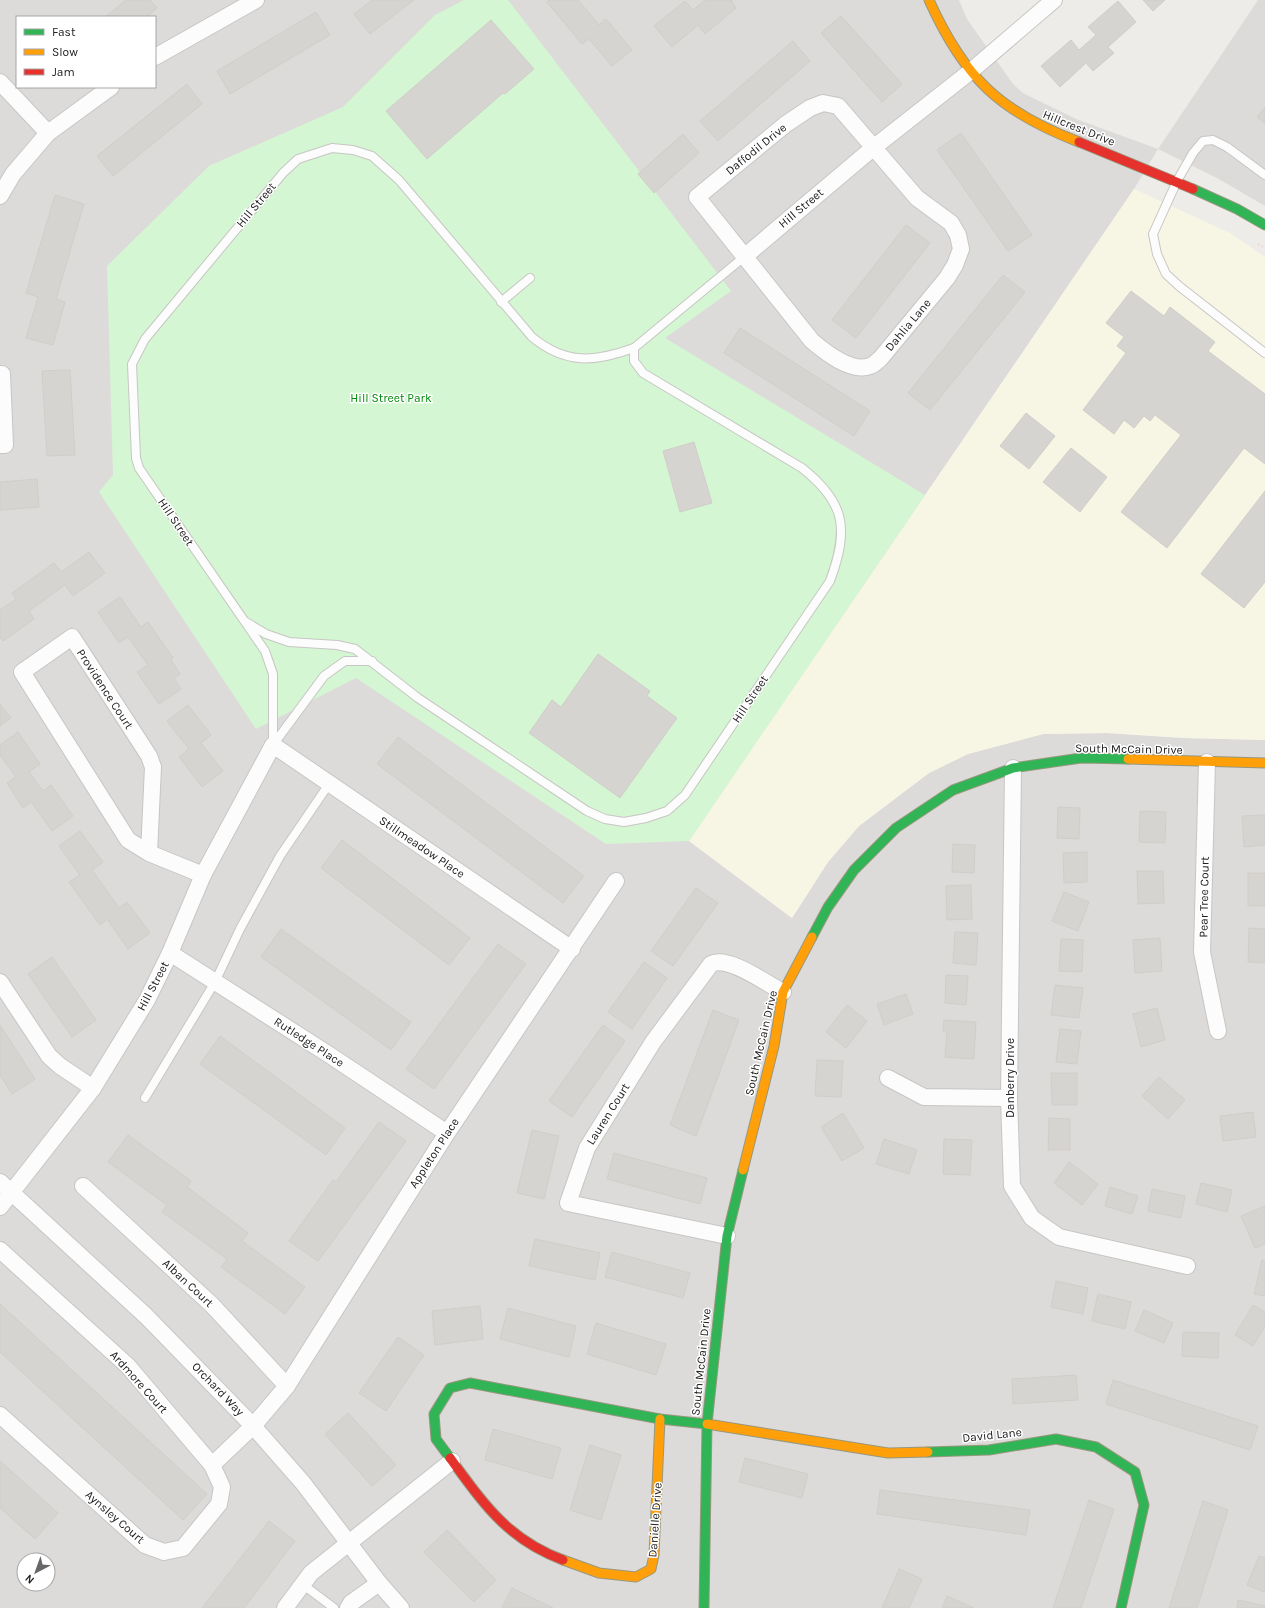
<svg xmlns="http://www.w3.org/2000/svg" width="1265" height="1608" viewBox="0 0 1265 1608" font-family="Karla,sans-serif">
  <rect width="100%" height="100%" fill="#eeece8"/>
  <path fill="#dddbd9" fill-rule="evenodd" d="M0,0H959L967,19L1013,84L1023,93L1076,119L1158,149L1258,0H1265V206L1217,178L1158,149L1134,189L689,841L792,918L828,862L859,826L929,773L968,754L1043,734L1107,733L1184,738L1265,740V1608H0ZM17,17H155V87H17ZM24,1560H48V1584H24Z"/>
  <polygon fill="#f7f6e4" points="1134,189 1230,233 1265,257 1265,740 1184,738 1107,733 1043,734 968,754 929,773 859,826 828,862 792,918 689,841"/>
  <polygon fill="#d4f6d3" points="464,0 508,0 731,291 665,338 925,495 689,841 606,844 356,678 256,729 99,492 113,475 107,266 209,166 343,107 435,15"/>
  <g fill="#d6d4d1" stroke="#d1cdc9">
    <polygon points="126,0 150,0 157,8 147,17 105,17"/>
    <polygon points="372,0 414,0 370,34 354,14"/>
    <polygon points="549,0 578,0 599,25 606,19 632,50 612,66 589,39 582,44 547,2"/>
    <polygon points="705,0 733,0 731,1 736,8 705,34 698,25 672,47 654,26 685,1 693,10"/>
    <polygon points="1143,0 1165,0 1153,11"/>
    <polygon points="1118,1 1136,22 1108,47 1114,53 1093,71 1086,63 1060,87 1041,66 1071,40 1079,50 1096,35 1088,27"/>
    <polygon points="316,12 330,35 230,94 217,71"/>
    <polygon points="841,16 902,84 882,102 821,33"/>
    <polygon points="491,20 534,69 505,94 503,93 427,159 386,111"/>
    <polygon points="793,41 810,61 718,141 700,121"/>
    <polygon points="187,84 202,104 113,176 97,156"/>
    <polygon points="1265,107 1265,124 1257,117"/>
    <polygon points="961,133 1032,235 1008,251 937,150"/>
    <polygon points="683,134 699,153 654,193 638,174"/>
    <polygon points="55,195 84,204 56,299 65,302 53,345 26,338 38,297 26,293"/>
    <polygon points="906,225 930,243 856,338 832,320"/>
    <polygon points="1003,275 1025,292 930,410 908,393"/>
    <polygon points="1131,291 1164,316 1170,307 1215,342 1208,351 1265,394 1265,464 1244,448 1167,548 1121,512 1181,435 1155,415 1150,421 1144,416 1134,428 1124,420 1114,434 1083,410 1126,353 1117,346 1124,337 1106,323"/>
    <polygon points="740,328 870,411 854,436 724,353"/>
    <polygon points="70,370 75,455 47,456 42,371"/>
    <polygon points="1026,413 1055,436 1029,469 1000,446"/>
    <polygon points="694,442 712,503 680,512 663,451"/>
    <polygon points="1071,448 1107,477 1080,512 1043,482"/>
    <polygon points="37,479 39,507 0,510 0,482"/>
    <polygon points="1265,491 1265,582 1244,608 1201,574"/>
    <polygon points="89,552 105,573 73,596 65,585 29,611 34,619 3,641 0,637 0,610 16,599 12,593 54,563 61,572"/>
    <polygon points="120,597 141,627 148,622 173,658 171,660 180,674 174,678 181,689 159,704 137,672 148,665 128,637 119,643 98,612"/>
    <polygon points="598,654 650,691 647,696 677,718 620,798 529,733 552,700 561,707"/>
    <polygon points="0,704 11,718 0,726"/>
    <polygon points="188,705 211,735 201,743 223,771 202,787 179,757 189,749 167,721"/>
    <polygon points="18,732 40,764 29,772 43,791 51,785 73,816 52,831 31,802 23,808 7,783 16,777 0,755 0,745"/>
    <polygon points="398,737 584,876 563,903 377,764"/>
    <polygon points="1058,807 1080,808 1079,839 1057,838"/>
    <polygon points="1140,811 1166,812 1165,843 1139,842"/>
    <polygon points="1265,815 1265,845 1244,847 1242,816"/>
    <polygon points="80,831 103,862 92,870 119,908 127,902 150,933 128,949 107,919 100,925 69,882 80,875 59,846"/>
    <polygon points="342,840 470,938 449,965 321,868"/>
    <polygon points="953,844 975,845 974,873 952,872"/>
    <polygon points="1087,852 1087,882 1064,883 1063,853"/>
    <polygon points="1137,871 1163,871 1164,903 1138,904"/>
    <rect x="1248" y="873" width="17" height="33"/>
    <polygon points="971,885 972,919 947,920 946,886"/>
    <polygon points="696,888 718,903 673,966 651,951"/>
    <polygon points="1064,892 1089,902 1078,931 1052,921"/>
    <polygon points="1249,928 1265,929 1265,963 1248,962"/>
    <polygon points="281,929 411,1022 391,1050 261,957"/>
    <polygon points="955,932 978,933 976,965 953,963"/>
    <polygon points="1160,938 1162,971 1135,973 1133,940"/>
    <polygon points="1061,939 1083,940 1082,972 1059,971"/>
    <polygon points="498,944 526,964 434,1089 406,1069"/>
    <polygon points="52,957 96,1020 72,1037 28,974"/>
    <polygon points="644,962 667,978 632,1029 608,1012"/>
    <polygon points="946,975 968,976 966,1005 945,1003"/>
    <polygon points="1055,985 1083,988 1079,1018 1051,1015"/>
    <polygon points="906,994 913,1014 884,1025 877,1004"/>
    <polygon points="847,1005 867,1021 846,1048 826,1032"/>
    <polygon points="1157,1008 1165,1040 1141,1047 1133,1014"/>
    <polygon points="713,1010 739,1020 696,1136 670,1125"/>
    <polygon points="944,1020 976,1022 974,1059 945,1057 947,1031 943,1031"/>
    <polygon points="0,1025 35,1079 12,1094 0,1075"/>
    <polygon points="603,1025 625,1041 572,1117 549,1101"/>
    <polygon points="1060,1029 1081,1031 1077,1064 1056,1062"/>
    <polygon points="220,1036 345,1128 326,1155 200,1064"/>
    <polygon points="817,1060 843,1061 841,1097 815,1096"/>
    <polygon points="1051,1073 1077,1073 1077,1105 1052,1105"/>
    <polygon points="1159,1077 1185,1100 1168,1119 1142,1096"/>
    <polygon points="1253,1112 1256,1137 1223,1141 1220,1116"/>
    <polygon points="843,1113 864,1148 842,1161 821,1127"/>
    <polygon points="1049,1118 1070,1119 1070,1150 1048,1150"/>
    <polygon points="379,1122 406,1141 318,1261 289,1241 333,1180 336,1182"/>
    <polygon points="532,1130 559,1136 544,1199 517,1193"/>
    <polygon points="128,1135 191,1181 187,1187 248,1233 242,1241 305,1287 285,1314 221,1267 227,1259 162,1212 167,1205 108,1162"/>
    <polygon points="884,1139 917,1150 909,1174 876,1164"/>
    <polygon points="944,1139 972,1140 970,1175 943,1174"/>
    <polygon points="614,1153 707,1178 700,1204 607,1179"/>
    <polygon points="1069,1162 1098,1184 1082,1205 1054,1183"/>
    <polygon points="1201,1183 1232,1190 1227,1212 1196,1204"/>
    <polygon points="1110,1187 1138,1196 1132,1214 1105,1206"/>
    <polygon points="1152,1189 1185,1196 1181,1218 1148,1211"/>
    <polygon points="1265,1206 1265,1244 1255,1248 1241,1216"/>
    <polygon points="535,1239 600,1253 595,1280 529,1266"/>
    <polygon points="612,1252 690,1273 683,1298 605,1277"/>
    <polygon points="1262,1260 1265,1261 1265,1296 1254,1294"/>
    <polygon points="1056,1281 1088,1288 1083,1314 1051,1307"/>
    <polygon points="1098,1294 1131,1302 1125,1329 1092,1321"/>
    <polygon points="0,1304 207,1494 183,1520 0,1352"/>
    <polygon points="1253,1305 1265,1312 1265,1326 1253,1346 1235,1335"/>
    <polygon points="480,1306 483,1339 435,1345 432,1311"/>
    <polygon points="508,1308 576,1326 569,1357 500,1339"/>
    <polygon points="1144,1310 1173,1323 1164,1343 1135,1331"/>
    <polygon points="596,1323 666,1344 656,1375 587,1354"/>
    <polygon points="1183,1332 1219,1333 1218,1358 1182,1356"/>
    <polygon points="398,1337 424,1355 386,1411 359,1393"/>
    <polygon points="1076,1375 1078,1400 1013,1404 1012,1379"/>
    <polygon points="1113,1380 1258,1426 1250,1450 1106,1404"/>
    <polygon points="348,1413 396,1465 372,1486 325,1434"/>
    <polygon points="493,1429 561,1448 552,1479 485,1460"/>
    <polygon points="590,1445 621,1455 601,1520 570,1510"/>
    <polygon points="745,1458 808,1474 802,1498 739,1482"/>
    <polygon points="0,1461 58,1513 35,1539 0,1508"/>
    <polygon points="880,1490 1030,1510 1026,1535 877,1514"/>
    <polygon points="1089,1500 1114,1509 1081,1608 1053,1608"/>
    <polygon points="1203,1501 1228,1510 1197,1608 1169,1608"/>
    <polygon points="269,1521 295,1541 244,1608 202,1608"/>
    <polygon points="447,1530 496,1580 474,1602 424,1552"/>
    <polygon points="1259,1556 1265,1558 1265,1592 1247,1585"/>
    <polygon points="899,1569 922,1579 909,1608 882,1608"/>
    <polygon points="512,1588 553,1608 502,1608"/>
    <polygon points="947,1596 974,1608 942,1608"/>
    <polygon points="1238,1600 1265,1606 1265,1608 1237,1608"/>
  </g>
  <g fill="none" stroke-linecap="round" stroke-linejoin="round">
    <defs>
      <g id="lane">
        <polyline points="1265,175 1227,147 1213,140 1203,141 1193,153 1177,181 1153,234 1157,254 1166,274 1179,286 1265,353"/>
        <polyline points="501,302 530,278"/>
        <path d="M246,622L266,634L289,642L337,645L355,649L418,698L587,811L605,819L624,822L646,818L667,811L685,795L830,581C849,529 846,503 802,468L643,373L634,361V348"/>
        <path d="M273,745V674L265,651L139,468L136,458L132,364L145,339L283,173L298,159L332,148L353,150L372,156L399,180L532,337C566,365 595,362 634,348L744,257"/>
        <polyline points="273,745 324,676 345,661 372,661"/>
        <polyline points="145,1098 215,982 240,929 280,856 329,784"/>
        <polyline points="302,1584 334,1608"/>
      </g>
      <g id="street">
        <polyline points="155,57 256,0"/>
        <polyline points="0,82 48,133"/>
        <path d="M823,103L838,106L917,198L951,223L958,235L961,249L955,265L947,278L880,359C877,361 874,365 870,366C851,373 825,352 812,341L697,197L786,124L810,108Z"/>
        <polyline points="0,196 13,174 48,133 111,87"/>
        <polyline points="744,257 873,148 971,71 1054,0"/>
        <polyline points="0,374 2,374 5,445 0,445"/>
        <polyline points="1207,762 1202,952 1218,1031"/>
        <polyline points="1013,768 1009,1098 1012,1186 1032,1218 1059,1237 1187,1266"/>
        <polyline points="149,853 128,840 22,672 72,637 149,756 153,767 149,853 203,875"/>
        <polyline points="170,953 328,1054 447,1133"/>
        <polyline points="0,982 49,1056 60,1066 93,1088"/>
        <polyline points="888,1078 924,1097 1009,1098"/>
        <polyline points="0,1182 146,1316 253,1426 303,1483 379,1583 401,1608"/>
        <polyline points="83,1186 212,1305 287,1386"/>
        <polyline points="0,1207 93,1088 147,1000 170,953 203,875 273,745 572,949"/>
        <path d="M727,1236L568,1203L587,1148L653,1042L711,964C728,955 767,984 783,992"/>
        <polyline points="0,1250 128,1366 212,1465 253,1426 287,1386 447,1133 616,881"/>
        <polyline points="0,1415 145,1545 164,1552 183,1548 219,1504 222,1487 212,1465"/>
        <polyline points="285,1608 311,1573 452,1461"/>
        <polyline points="348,1608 351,1603 379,1583"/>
      </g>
      <g id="fast">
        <polyline points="1193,189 1237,209 1265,225"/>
        <polyline points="812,937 828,907 854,870 896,828 953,790 1013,768 1081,758 1128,759"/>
        <polyline points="928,1452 989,1450 1056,1439 1096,1447 1135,1472 1144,1505 1121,1608"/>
        <polyline points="450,1458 436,1439 434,1414 450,1388 470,1383 660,1419 707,1424"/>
        <polyline points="704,1608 707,1424 727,1236 743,1170"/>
      </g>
      <g id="slow">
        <path d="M929,0C964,78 1000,112 1079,142"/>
        <polyline points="1128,759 1265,763"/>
        <polyline points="743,1170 774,1046 783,992 812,937"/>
        <polyline points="707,1424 888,1453 928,1452"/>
        <polyline points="563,1560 599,1573 636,1577 651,1569 654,1555 660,1419"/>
      </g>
      <g id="jam">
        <polyline points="1079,142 1193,189"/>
        <path d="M450,1458C484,1504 507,1539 563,1560"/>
      </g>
    </defs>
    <use href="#lane" stroke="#c7c6c4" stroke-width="10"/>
    <use href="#street" stroke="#c7c6c4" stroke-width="18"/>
    <use href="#fast" stroke="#98987f" stroke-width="11"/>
    <use href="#slow" stroke="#98987f" stroke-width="11"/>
    <use href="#jam" stroke="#98987f" stroke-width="11"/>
    <polyline stroke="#ecdbd9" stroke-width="2.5" stroke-dasharray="2 2" stroke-linecap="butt" points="1258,244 1265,248"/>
    <use href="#lane" stroke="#fcfcfc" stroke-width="8"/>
    <use href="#street" stroke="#fcfcfc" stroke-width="16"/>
    <use href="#fast" stroke="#30b455" stroke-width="9"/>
    <use href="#slow" stroke="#ff9f0a" stroke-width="9"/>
    <use href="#jam" stroke="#e5322d" stroke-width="9"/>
  </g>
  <g text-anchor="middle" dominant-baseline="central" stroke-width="3" stroke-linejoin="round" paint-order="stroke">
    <g font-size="12" fill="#202020" stroke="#fff">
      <text transform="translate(1079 128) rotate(22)">Hillcrest Drive</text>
      <text transform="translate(756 149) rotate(-39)">Daffodil Drive</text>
      <text transform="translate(256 205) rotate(-50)">Hill Street</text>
      <text transform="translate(801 208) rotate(-40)">Hill Street</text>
      <text transform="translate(908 325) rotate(-50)">Dahlia Lane</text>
      <text transform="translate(176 522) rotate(56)">Hill Street</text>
      <text transform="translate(105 689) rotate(57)">Providence Court</text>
      <text transform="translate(750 699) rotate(-56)">Hill Street</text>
      <text transform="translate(1129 749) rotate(1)">South McCain Drive</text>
      <text transform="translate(422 847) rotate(34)">Stillmeadow Place</text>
      <text transform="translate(1204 897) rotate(-89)">Pear Tree Court</text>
      <text transform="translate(153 986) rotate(-62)">Hill Street</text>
      <text transform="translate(309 1042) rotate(33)">Rutledge Place</text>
      <text transform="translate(761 1043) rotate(-77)">South McCain Drive</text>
      <text transform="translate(1010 1078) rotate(-90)">Danberry Drive</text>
      <text transform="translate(608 1114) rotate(-58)">Lauren Court</text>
      <text transform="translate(434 1153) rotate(-57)">Appleton Place</text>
      <text transform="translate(188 1283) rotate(43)">Alban Court</text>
      <text transform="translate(701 1362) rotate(-84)">South McCain Drive</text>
      <text transform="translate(139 1382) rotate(48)">Ardmore Court</text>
      <text transform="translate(218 1389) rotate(46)">Orchard Way</text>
      <text transform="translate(992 1435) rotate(-6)">David Lane</text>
      <text transform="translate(115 1517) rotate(41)">Aynsley Court</text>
      <text transform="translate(655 1520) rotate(-86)">Danielle Drive</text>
    </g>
    <g font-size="12" fill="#018a09" stroke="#fff">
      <text x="391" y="398">Hill Street Park</text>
    </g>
  </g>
  <rect x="16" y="16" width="140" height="72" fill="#ffffff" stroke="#a6a6a6"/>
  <rect x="24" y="29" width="20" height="6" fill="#30b455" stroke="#a6a6a6"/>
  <text x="52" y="36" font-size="12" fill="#202020">Fast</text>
  <rect x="24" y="49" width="20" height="6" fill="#ff9f0a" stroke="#a6a6a6"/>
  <text x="52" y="56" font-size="12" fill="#202020">Slow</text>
  <rect x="24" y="69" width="20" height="6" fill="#e5322d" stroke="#a6a6a6"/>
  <text x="52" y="76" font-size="12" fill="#202020">Jam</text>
  <g transform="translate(36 1572) rotate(221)"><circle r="19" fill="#ffffff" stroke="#a6a6a6"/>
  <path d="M0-3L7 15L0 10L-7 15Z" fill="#686766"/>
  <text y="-6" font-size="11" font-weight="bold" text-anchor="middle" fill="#202020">N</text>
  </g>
</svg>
